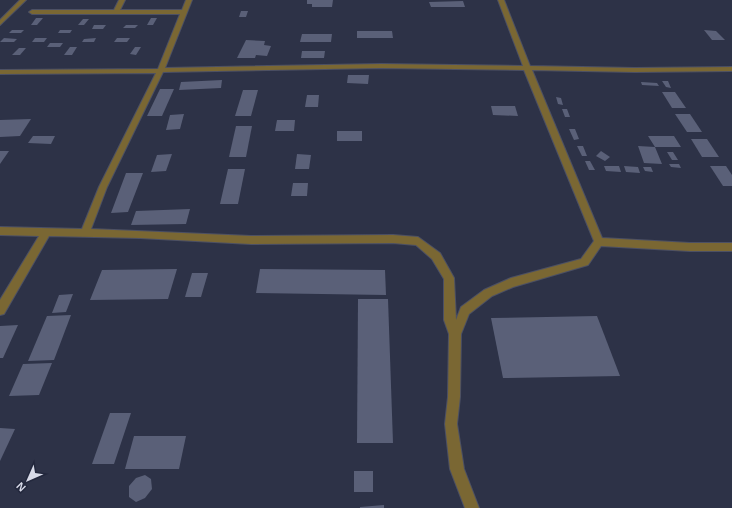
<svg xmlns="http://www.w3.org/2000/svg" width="732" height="508" viewBox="0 0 732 508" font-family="Helvetica,sans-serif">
  <rect width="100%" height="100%" fill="#2d3247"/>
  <g fill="#5a6078">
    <polygon points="307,0 333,0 332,7 312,7 312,4 307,4"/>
    <polygon points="463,1 465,7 431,7 429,2"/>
    <polygon points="241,11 248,11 246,17 239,17"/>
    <polygon points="36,18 43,18 37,25 31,25"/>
    <polygon points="151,18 157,18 153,25 147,25"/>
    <polygon points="83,19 89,19 84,25 78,25"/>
    <polygon points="94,25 106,25 103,29 92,29"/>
    <polygon points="126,25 138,25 135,28 123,28"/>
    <polygon points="12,30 24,30 21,33 9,33"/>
    <polygon points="60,30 72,30 70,33 58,33"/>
    <polygon points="704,30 716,31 725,40 712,40"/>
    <polygon points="357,31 392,31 393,38 357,38"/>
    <polygon points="302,34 332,34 331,42 300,42"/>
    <polygon points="4,38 17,39 14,42 0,42"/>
    <polygon points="35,38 47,38 44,42 32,42"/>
    <polygon points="96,38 94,42 82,42 84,39"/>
    <polygon points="117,38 130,38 127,42 114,42"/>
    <polygon points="246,40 265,41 264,45 271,46 267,56 256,55 255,58 237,58"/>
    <polygon points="50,43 63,43 60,47 47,47"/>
    <polygon points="70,47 77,47 72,55 64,55"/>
    <polygon points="135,47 141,47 136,55 130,54"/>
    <polygon points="19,48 26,48 20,55 12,55"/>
    <polygon points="302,51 325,51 324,58 301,58"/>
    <polygon points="348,75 369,75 368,84 347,83"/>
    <polygon points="222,80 221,88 179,90 181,82"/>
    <polygon points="662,81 668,81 671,88 666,87"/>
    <polygon points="641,82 657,83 659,86 642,85"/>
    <polygon points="160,89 174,89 162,116 147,116"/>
    <polygon points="243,90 258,90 251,116 235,116"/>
    <polygon points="662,92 675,92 686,108 672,108"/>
    <polygon points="307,95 319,95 318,107 305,107"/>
    <polygon points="556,97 561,98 563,105 558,104"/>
    <polygon points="491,106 515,106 518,116 493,115"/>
    <polygon points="562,109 567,109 570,117 565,117"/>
    <polygon points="184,114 180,129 166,130 170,115"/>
    <polygon points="675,114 690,114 702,132 687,132"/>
    <polygon points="31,119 20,136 0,137 0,120"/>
    <polygon points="277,120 295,120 294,131 275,131"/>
    <polygon points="236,126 252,126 246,157 229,157"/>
    <polygon points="569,129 575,129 579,139 574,140"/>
    <rect x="337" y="131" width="25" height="10"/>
    <polygon points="33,136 55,136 51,144 28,143"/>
    <polygon points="648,136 674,136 681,147 655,147 662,164 644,163 638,146 655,147"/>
    <polygon points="691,139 707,139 719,157 702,157"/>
    <polygon points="577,146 583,146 587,156 582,156"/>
    <polygon points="0,151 9,151 0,164"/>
    <polygon points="601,151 610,157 605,161 596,156"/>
    <polygon points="667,152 673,152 678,160 672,160"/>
    <polygon points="172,154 166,171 151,172 157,155"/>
    <polygon points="297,154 311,155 309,169 295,169"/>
    <polygon points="585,161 590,161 595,170 589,170"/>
    <polygon points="669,164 679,164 681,168 671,167"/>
    <polygon points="604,166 619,166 621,172 606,171"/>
    <polygon points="624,166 638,167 640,173 626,172"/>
    <polygon points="710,166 726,166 732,175 732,186 723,186"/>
    <polygon points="643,167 651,167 653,172 645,171"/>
    <polygon points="228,169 245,169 238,204 220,204"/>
    <polygon points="126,173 143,173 128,212 111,213"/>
    <polygon points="293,183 308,183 307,196 291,196"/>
    <polygon points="190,209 186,224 131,225 136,211"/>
    <polygon points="177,269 168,299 90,300 102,270"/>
    <polygon points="260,269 385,270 386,295 256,293"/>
    <polygon points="192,273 208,273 201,297 185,297"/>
    <polygon points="73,294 66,312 52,313 59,295"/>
    <polygon points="358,299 388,299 393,443 357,443"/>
    <polygon points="71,315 54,360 28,361 47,316"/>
    <polygon points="597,316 620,376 503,378 491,318"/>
    <polygon points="18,325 3,358 0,358 0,326"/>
    <polygon points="52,363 39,395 9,396 23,364"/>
    <polygon points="110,413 131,413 114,464 92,464"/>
    <polygon points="0,428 15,429 0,461"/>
    <polygon points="134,436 186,436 179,469 125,469"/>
    <rect x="354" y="471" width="19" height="21"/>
    <polygon points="145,475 151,479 152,489 145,498 136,502 129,497 129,486 136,478"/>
    <polygon points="384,505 384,508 360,508 360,507"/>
  </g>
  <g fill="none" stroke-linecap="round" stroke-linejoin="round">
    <defs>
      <g id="minor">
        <polygon points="20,0 26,0 0,25 0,20"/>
        <path d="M119,0H125L120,10H182L186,0H192L165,68L381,64L523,66L498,0H504L530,66L635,68L732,67V71L635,72L532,70L602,238L690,243H732V251H690L601,246L588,265L513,287L492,296L469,314L461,334L460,397L457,424L464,469L479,508H465L450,469L445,424L448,397L449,334L444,320V279L432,259L416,245L393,243L251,244L140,238L49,236L4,314L0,315V300L39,236L0,235V227L82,229L99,187L156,73L0,74V70L158,69L180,14H32L29,12L32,10H114ZM381,68L524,70L594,241L581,259L511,278L484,290L461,307L456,320L454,278L440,253L418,237L393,235L251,236L91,229L107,187L163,72Z"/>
      </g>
    </defs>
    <use href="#minor" stroke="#4c5064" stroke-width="2"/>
    <use href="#minor" fill="#7a6733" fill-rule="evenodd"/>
  </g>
  <g transform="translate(28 480) rotate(225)" stroke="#23283d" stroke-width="3" paint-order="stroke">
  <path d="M0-3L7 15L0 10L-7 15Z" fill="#d7dae8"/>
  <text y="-6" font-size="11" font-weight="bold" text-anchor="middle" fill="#d7dae8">N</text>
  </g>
</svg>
